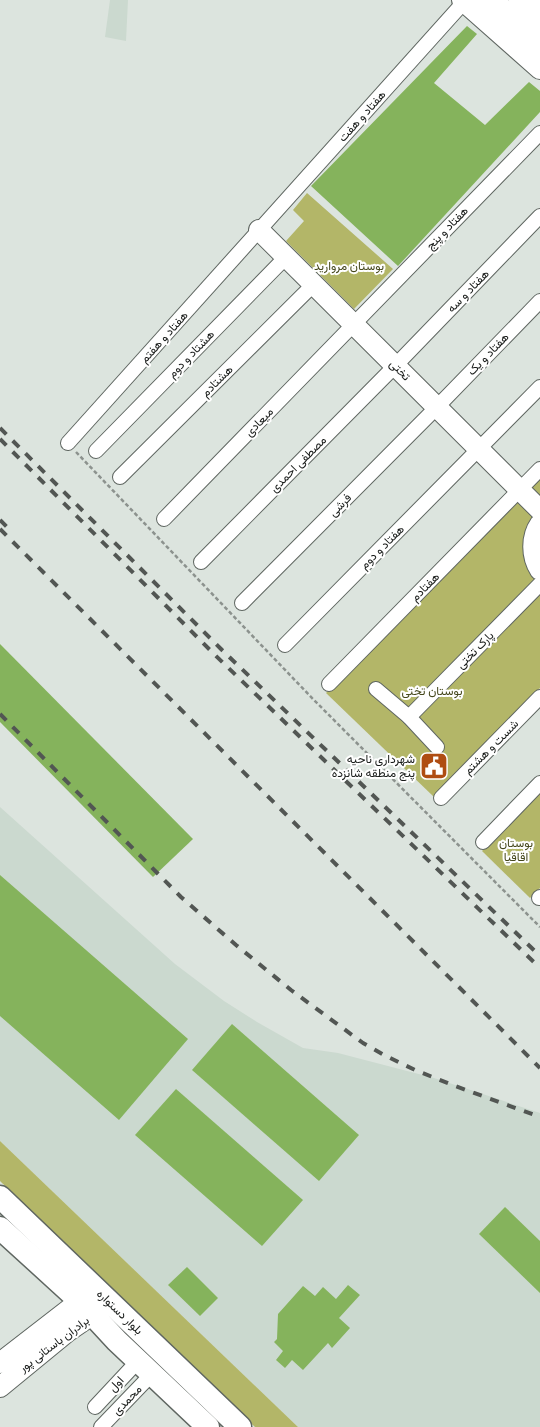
<svg xmlns="http://www.w3.org/2000/svg" width="540" height="1427" viewBox="0 0 540 1427" font-family="'Archivo Narrow',Vazirmatn,sans-serif">
  <rect width="100%" height="100%" fill="#dce4de"/>
  <g fill="#cbd9cf">
    <polygon points="110,0 128,0 126,41 105,37"/>
    <polygon points="0,807 175,964 224,1001 257,1022 303,1048 338,1053 434,1078 540,1113 540,1427 298,1427 0,1141"/>
  </g>
  <g fill="#b3b668">
    <polygon points="307,193 393,269 354,309 286,241 304,221 293,210"/>
    <polygon points="540,473 540,688 434,797 326,693"/>
    <polygon points="540,792 540,888 530,898 482,851"/>
    <polygon points="0,1141 298,1427 255,1427 162,1341 0,1181"/>
  </g>
  <g fill="#85b35c">
    <polygon points="467,26 477,34 434,83 485,125 529,82 540,91 540,112 398,266 311,186"/>
    <polygon points="0,644 193,839 153,877 0,722"/>
    <polygon points="0,875 188,1039 119,1120 0,1016"/>
    <polygon points="232,1024 359,1135 319,1181 192,1070"/>
    <polygon points="176,1089 303,1200 262,1246 135,1135"/>
    <polygon points="505,1207 540,1241 540,1293 479,1234"/>
    <polygon points="187,1267 218,1298 200,1316 168,1285"/>
    <polygon points="348,1285 360,1295 339,1318 350,1328 332,1348 328,1343 303,1370 292,1360 285,1368 276,1360 283,1351 274,1342 277,1339 278,1314 303,1286 315,1296 323,1287 336,1299"/>
  </g>
  <g fill="none" stroke-linecap="round" stroke-linejoin="round">
    <defs>
      <g id="street">
        <polyline points="68,443 464,2"/>
        <polyline points="96,451 286,257"/>
        <polyline points="120,477 314,284"/>
        <polyline points="164,519 540,133"/>
        <polyline points="201,562 395,366 540,216"/>
        <polyline points="242,603 437,407 540,301"/>
        <polyline points="285,645 540,387"/>
        <polyline points="329,684 540,469"/>
        <polyline points="376,689 409,717 437,747"/>
        <polyline points="409,717 540,584"/>
        <polyline points="441,798 540,697"/>
        <polyline points="483,842 540,783"/>
        <polyline points="539,898 540,897"/>
        <polyline points="95,1407 138,1361"/>
        <polyline points="101,1427 152,1374"/>
      </g>
      <g id="secondary">
        <polyline points="462,0 540,69"/>
        <polyline points="259,230 540,510"/>
        <path d="M540,524C531,537 531,556 540,570"/>
        <polyline points="0,1363 80,1301 94,1293"/>
        <polyline points="0,1387 67,1332 105,1306"/>
      </g>
      <g id="primary">
        <polyline points="0,1197 240,1427"/>
        <polyline points="0,1228 80,1301 117,1341 208,1427"/>
      </g>
      <g id="highway">
        <polyline points="489,0 540,46"/>
        <polyline points="522,0 540,16"/>
      </g>
    </defs>
    <use href="#street" stroke="#5f6661" stroke-width="16"/>
    <use href="#secondary" stroke="#5f6661" stroke-width="22"/>
    <use href="#primary" stroke="#5f6661" stroke-width="25"/>
    <use href="#highway" stroke="#5f6661" stroke-width="29"/>
    <polyline stroke="#8c928e" stroke-width="2.5" stroke-dasharray="4 2.5" stroke-linecap="butt" points="76,452 313,699 540,927"/>
    <use href="#street" stroke="#fff" stroke-width="14"/>
    <use href="#secondary" stroke="#fff" stroke-width="20"/>
    <use href="#primary" stroke="#fff" stroke-width="22"/>
    <use href="#highway" stroke="#fff" stroke-width="26"/>
    <g stroke="#525653" stroke-width="4" stroke-dasharray="9 9" stroke-linecap="butt">
      <polyline points="0,428 221,649 540,956"/>
      <polyline points="0,439 215,655 540,968"/>
      <polyline points="0,520 12,532"/>
      <polyline points="0,529 540,1068"/>
      <polyline points="0,714 181,897 236,945 291,990 363,1043 384,1055 415,1070 455,1086 540,1117"/>
    </g>
  </g>
  <defs>
    <symbol id="civic-square" viewBox="-11 -11 22 22"><rect x="-9" y="-9" width="18" height="18" rx="4" fill="#af4d12" stroke="#fff"/><path d="M-.6-6.5H3V-4.5H.6V-3L4-1V1h2V6H-6V1h2V-1L-.6-3ZM-1.2 2.5V6h2.4V2.5Z" fill="#fff"/></symbol>
  </defs>
  <g fill-rule="evenodd">
    <use href="#civic-square" x="418" y="750" width="32" height="32"/>
  </g>
  <g text-anchor="middle" dominant-baseline="central" stroke-width="4" stroke-linejoin="round" paint-order="stroke">
    <g font-size="12" fill="#181b19" stroke="#fff">
      <text transform="translate(362 116) rotate(-48)">هفتاد و هفت</text>
      <text transform="translate(447 228) rotate(-46)">هفتاد و پنج</text>
      <text transform="translate(468 291) rotate(-46)">هفتاد و سه</text>
      <text transform="translate(164 337) rotate(-48)">هفتاد و هفتم</text>
      <text transform="translate(191 354) rotate(-46)">هشتاد و دوم</text>
      <text transform="translate(488 354) rotate(-46)">هفتاد و یک</text>
      <text transform="translate(400 370) rotate(45)">تختی</text>
      <text transform="translate(217 381) rotate(-45)">هشتادم</text>
      <text transform="translate(259 422) rotate(-46)">میعادی</text>
      <text transform="translate(298 464) rotate(-45)">مصطفی احمدی</text>
      <text transform="translate(340 505) rotate(-45)">فرشی</text>
      <text transform="translate(382 547) rotate(-45)">هفتاد و دوم</text>
      <text transform="translate(425 587) rotate(-45)">هفتادم</text>
      <text transform="translate(475 650) rotate(-45)">پارک تختی</text>
      <text transform="translate(491 747) rotate(-45)">شست و هشتم</text>
      <text transform="translate(120 1312) rotate(44)">بلوار دستواره</text>
      <text transform="translate(54 1344) rotate(-37)">برادران باستانی پور</text>
      <text transform="translate(116 1384) rotate(-47)">اول</text>
      <text transform="translate(127 1400) rotate(-46)">محمدی</text>
    </g>
    <g font-size="12" fill="#45471c" stroke="#fff">
      <text x="349" y="266">بوستان مروارید</text>
      <text x="432" y="691">بوستان تختی</text>
      <text x="516" y="843">بوستان<tspan x="516" dy="14">اقاقیا</tspan></text>
    </g>
    <g font-size="12" fill="#181b19" stroke="#fff" text-anchor="end">
      <text x="415" y="759">شهرداری ناحیه<tspan x="415" dy="14">پنج منطقه شانزده</tspan></text>
    </g>
  </g>
</svg>
